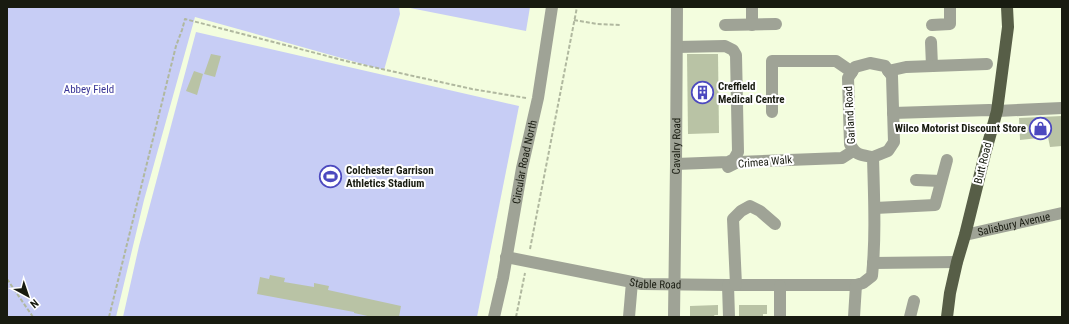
<svg xmlns="http://www.w3.org/2000/svg" width="1069" height="324" viewBox="0 0 1069 324" font-family="'Roboto Condensed',sans-serif">
  <rect width="100%" height="100%" fill="#f3fdde"/>
  <g fill="#c7cdf5">
    <polygon points="7,7 399,7 400,14 384,70 195,17 144,200 116,317 7,317"/>
    <polygon points="405,7 530,7 526,31"/>
    <polygon points="196,32 519,106 477,317 123,317 139,246"/>
  </g>
  <g fill="#b9c3a5">
    <polygon points="211,54 221,56 215,77 204,74"/>
    <polygon points="687,54 718,54 719,133 688,134"/>
    <polygon points="194,71 203,74 197,95 186,91"/>
    <polygon points="1062,116 1062,146 1050,147 1048,137 1020,140 1019,118"/>
    <polygon points="270,275 285,278 284,282 314,287 314,283 329,286 328,290 401,306 399,317 372,317 354,313 354,312 257,294 260,277 269,279"/>
    <polygon points="718,305 718,315 714,315 715,317 690,317 690,306"/>
    <polygon points="739,305 767,305 767,314 763,314 763,317 739,317"/>
  </g>
  <g fill="none" stroke-linecap="round" stroke-linejoin="round">
    <g stroke="#b0b89f" stroke-width="2" stroke-dasharray="4 2" stroke-linecap="butt">
      <polyline points="574,20 597,24 620,25"/>
      <polyline points="530,249 577,7"/>
      <polyline points="7,279 33,317"/>
      <polyline points="109,317 169,74 176,46 182,30 185,19 350,62 472,89 526,98"/>
      <polyline points="516,317 525,273"/>
    </g>
    <g stroke="#9fa396" stroke-width="12">
      <polyline points="752,7 752,25"/>
      <polyline points="725,25 776,24"/>
      <polyline points="932,25 950,24 950,7"/>
      <polyline points="931,42 932,66"/>
      <polyline points="888,71 906,67 987,64"/>
      <polyline points="772,112 772,61 836,61 852,72"/>
      <polyline points="893,113 989,110 997,111 1062,108"/>
      <polyline points="676,164 728,162 734,159 738,152 736,55 733,50 725,46 677,47"/>
      <polyline points="728,167 738,162 842,158 853,151"/>
      <polyline points="916,180 941,181"/>
      <polyline points="875,208 935,205 947,160"/>
      <path id="s1" d="M965,235L1062,213"/>
      <path id="s2" d="M506,257L642,284L728,285H856L863,283L872,276C876,236 874,196 873,157C861,155 856,156 850,144L848,78L855,67L870,63L885,66L892,76L894,142L888,151L873,157"/>
      <polyline points="873,263 957,262"/>
      <polyline points="728,285 729,317"/>
      <polyline points="736,285 733,219 741,211 750,206 760,211 775,224"/>
      <polyline points="780,286 780,317"/>
      <path id="s3" d="M494,317L503,278L522,168L538,98L552,7"/>
      <polyline points="629,317 632,282"/>
      <path id="s4" d="M674,317L676,164L677,7"/>
      <polyline points="854,317 856,285"/>
      <polyline points="910,317 914,301"/>
    </g>
    <polyline stroke="#575e47" stroke-width="12" points="947,317 950,293 957,262 965,235 985,154 997,111 1008,27 1007,7"/>
  </g>
  <defs>
    <symbol id="building-ring" viewBox="-11 -11 22 22"><circle r="9.5" fill="#fff" stroke="#4c49bf" stroke-width="1.5"/><path d="M-4-6H4V6H1V3H-1V6H-4ZM-2.5-4.3h1.7v1.8h-1.7ZM.8-4.3h1.7v1.8H.8ZM-2.5-1h1.7V.8h-1.7ZM.8-1h1.7V.8H.8Z" fill="#4c49bf"/></symbol>
    <symbol id="shop-ring" viewBox="-11 -11 22 22"><circle r="9.5" fill="#fff" stroke="#4c49bf" stroke-width="1.5"/><path d="M-5-2.5h2.3a2.7 3.5 0 0 1 5.4 0H5L5.5 6h-11ZM-1.5-2.5h3a1.5 2.3 0 0 0-3 0Z" fill="#4c49bf"/></symbol>
    <symbol id="stadium-ring" viewBox="-11 -11 22 22"><circle r="9.5" fill="#fff" stroke="#4c49bf" stroke-width="1.5"/><path d="M0-5a6.5 5 0 1 0 0 10a6.5 5 0 1 0 0-10ZM-3.5-1.8h7v3.6h-7Z" fill="#4c49bf"/></symbol>
  </defs>
  <g fill-rule="evenodd">
    <use href="#building-ring" x="690" y="80" width="25" height="25"/>
    <use href="#shop-ring" x="1028" y="116" width="25" height="25"/>
    <use href="#stadium-ring" x="318" y="164" width="25" height="25"/>
  </g>
  <g text-anchor="middle" dominant-baseline="central" stroke-width="4" stroke-linejoin="round" paint-order="stroke">
    <g font-size="11" font-weight="bold" fill="#181b10" stroke="#fff" text-anchor="start">
      <text x="718" y="86">Creffield<tspan x="718" dy="13">Medical Centre</tspan></text>
      <text x="1026" y="128" text-anchor="end">Wilco Motorist Discount Store</text>
      <text x="346" y="170">Colchester Garrison<tspan x="346" dy="13">Athletics Stadium</tspan></text>
    </g>
    <g font-size="11" fill="#3a3697" stroke="#fff">
      <text x="89" y="89">Abbey Field</text>
    </g>
    <g font-size="11" fill="#181b10" stroke="#fff">
      <text transform="translate(850 115) rotate(-93)">Garland Road</text>
      <text stroke="none"><textPath href="#s4" startOffset="171">Cavalry Road</textPath></text>
      <text stroke="none"><textPath href="#s3" startOffset="158">Circular Road North</textPath></text>
      <text transform="translate(765 162) rotate(-5)">Crimea Walk</text>
      <text transform="translate(983 163) rotate(-76)">Butt Road</text>
      <text stroke="none"><textPath href="#s1" startOffset="50">Salisbury Avenue</textPath></text>
      <text stroke="none"><textPath href="#s2" startOffset="152">Stable Road</textPath></text>
    </g>
  </g>
  <rect width="1069" height="324" fill="none" stroke="#181b10" stroke-width="16"/>
  <g transform="translate(28 296) rotate(140)" stroke="#ffffff" stroke-width="3" paint-order="stroke">
  <path d="M0-3L7 15L0 10L-7 15Z" fill="#181b10"/>
  <text y="-6" font-size="11" font-weight="bold" text-anchor="middle" fill="#181b10">N</text>
  </g>
</svg>
